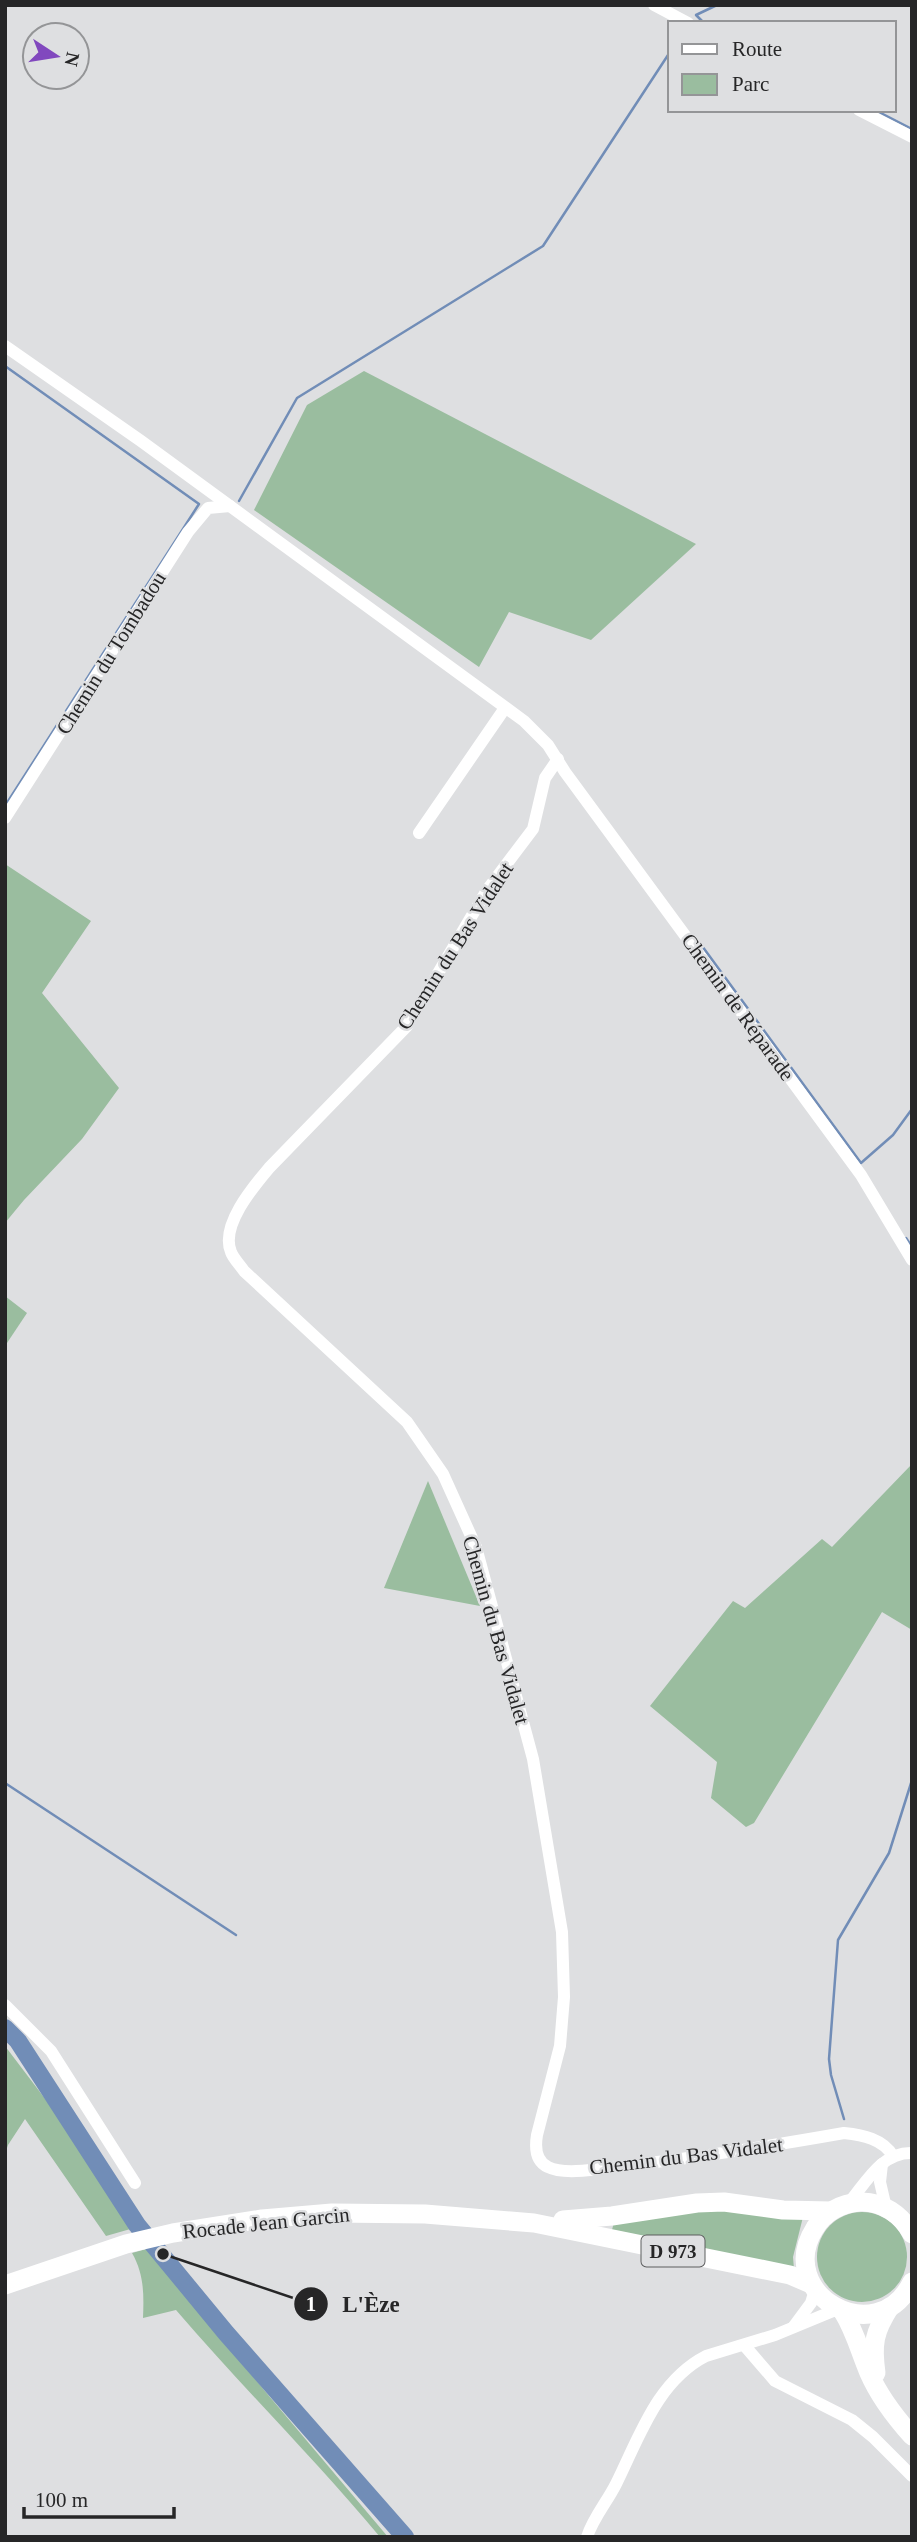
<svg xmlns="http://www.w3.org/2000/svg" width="917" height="2542" viewBox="0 0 917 2542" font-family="Georgia,serif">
  <rect width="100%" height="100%" fill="#dedfe1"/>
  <g fill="#9abd9f">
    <polygon points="364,371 696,544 591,640 509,612 479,667 254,510 307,405"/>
    <polygon points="5,864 91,921 42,993 119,1088 82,1139 24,1200 5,1223"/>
    <polygon points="5,1296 27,1313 5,1346"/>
    <polygon points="912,1464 912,1630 882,1612 754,1823 746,1827 711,1798 717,1762 650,1706 733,1601 745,1608 822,1539 832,1547"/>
    <polygon points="428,1481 480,1606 384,1588"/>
    <polygon points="5,2046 68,2129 134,2228 106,2236 25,2119 8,2145 5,2154"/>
    <polygon points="720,2209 803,2217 793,2257 794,2269 612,2230 614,2222"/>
    <circle cx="862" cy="2257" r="45"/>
    <path d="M150,2248L264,2390L388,2537H380C315,2459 242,2387 176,2310L143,2318C144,2294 144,2274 132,2253Z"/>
  </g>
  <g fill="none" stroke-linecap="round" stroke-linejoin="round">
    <g stroke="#718db7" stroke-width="2.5">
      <polyline points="704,23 696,15 717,5"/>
      <polyline points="875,110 912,129"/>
      <polyline points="5,366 199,504 5,806"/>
      <polyline points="239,501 297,398 543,246 670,52"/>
      <polyline points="694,935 861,1163 893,1135 912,1109"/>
      <polyline points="906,1238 912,1247"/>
      <polyline points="5,1783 236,1935"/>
      <polyline points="844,2119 831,2075 829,2059 838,1940 889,1853 912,1780"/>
    </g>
    <polyline stroke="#718db7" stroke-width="18" points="5,2028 18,2041 137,2225 226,2333 405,2537"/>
    <g stroke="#fff" stroke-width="12">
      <polyline points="654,5 688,23"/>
      <polyline points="859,110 912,137"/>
      <polyline points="5,346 141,441 524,721 548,745 565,772 861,1175 912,1260"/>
      <path d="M558,759L545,778L533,829L487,890L407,1026L269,1168C253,1187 220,1226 231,1252C233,1258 240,1265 244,1271L407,1422L443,1474L476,1547L533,1759L562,1932L564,1997L560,2046L537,2135C535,2147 535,2161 548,2167C565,2176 603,2168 622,2166C697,2158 770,2146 844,2133C863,2135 883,2139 893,2156"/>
      <polyline points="5,818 188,532 208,508 230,506"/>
      <polyline points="419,833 505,708"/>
      <polyline points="5,2005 51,2051 135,2183"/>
      <polyline points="882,2164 880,2182 886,2208"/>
      <path d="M848,2204C866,2183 881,2152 912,2153"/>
      <polyline points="794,2326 811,2303 815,2290"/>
      <polyline points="744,2345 775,2381 852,2420 873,2437 912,2476"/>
      <path d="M587,2537C593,2518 607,2502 616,2484C639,2438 657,2381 706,2356L775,2335L838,2309"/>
    </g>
    <g stroke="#fff" stroke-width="19">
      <polyline points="563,2220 612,2216 697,2203 724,2202 783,2210 831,2211"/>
      <path d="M912,2234C902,2215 882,2201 860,2202C841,2203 824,2213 815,2228C773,2294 877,2353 912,2282"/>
      <polyline points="5,2285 126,2244 173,2233 262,2219 332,2213 425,2214 534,2223 790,2275 811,2284"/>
      <path d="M843,2312C855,2331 860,2352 869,2373C879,2396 895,2417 912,2436"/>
      <path d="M876,2373C872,2344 874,2332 890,2307"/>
    </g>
  </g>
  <g text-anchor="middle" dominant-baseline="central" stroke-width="5" stroke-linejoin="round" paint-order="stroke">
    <rect fill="#dedfe1" stroke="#5d5e5f" stroke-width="2" x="641.5" y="2235.5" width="63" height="31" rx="5"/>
    <g font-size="19" font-weight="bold" fill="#262627">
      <text x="673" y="2251">D 973</text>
    </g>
    <g font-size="21" fill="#262627" stroke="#dedfe1">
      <text transform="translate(111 653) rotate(-58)">Chemin du Tombadou</text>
      <text transform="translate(455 946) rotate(-57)">Chemin du Bas Vidalet</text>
      <text transform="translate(738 1007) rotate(54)">Chemin de Réparade</text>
      <text transform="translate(496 1630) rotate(74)">Chemin du Bas Vidalet</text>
      <text transform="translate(686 2156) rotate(-7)">Chemin du Bas Vidalet</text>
      <text transform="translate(266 2223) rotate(-6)">Rocade Jean Garcin</text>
    </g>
  </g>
  <path fill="none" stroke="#262627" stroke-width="2.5" d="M163 2254L311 2304"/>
  <g fill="#262627" stroke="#dedfe1" stroke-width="2.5">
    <circle cx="163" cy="2254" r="7"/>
    <circle cx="311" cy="2304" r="18"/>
  </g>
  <g font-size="21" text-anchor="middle" font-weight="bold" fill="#fff">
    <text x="311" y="2311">1</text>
  </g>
  <g font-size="23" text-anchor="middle" font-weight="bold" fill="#262627" stroke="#dedfe1" stroke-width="5" stroke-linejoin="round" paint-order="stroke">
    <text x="371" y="2312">L'Èze</text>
  </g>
  <rect width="917" height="2542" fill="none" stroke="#262627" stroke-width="14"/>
  <rect x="668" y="21" width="228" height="91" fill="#dedfe1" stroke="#949597" stroke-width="2"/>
  <rect x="682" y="44" width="35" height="10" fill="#ffffff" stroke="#949597" stroke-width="2"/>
  <text x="732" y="56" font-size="21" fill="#262627">Route</text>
  <rect x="682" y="74" width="35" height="21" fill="#9abd9f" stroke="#949597" stroke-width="2"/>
  <text x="732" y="91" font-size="21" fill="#262627">Parc</text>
  <g transform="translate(56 56) rotate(102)"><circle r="33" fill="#dedfe1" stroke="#949597" stroke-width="2"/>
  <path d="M0-5L12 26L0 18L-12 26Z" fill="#8148be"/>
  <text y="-10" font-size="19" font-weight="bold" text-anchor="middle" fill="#262627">N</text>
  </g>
  <path d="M24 2507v10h150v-10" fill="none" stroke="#262627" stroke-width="3.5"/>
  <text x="35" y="2507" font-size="21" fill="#262627" stroke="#dedfe1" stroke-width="5" paint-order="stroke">100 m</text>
</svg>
